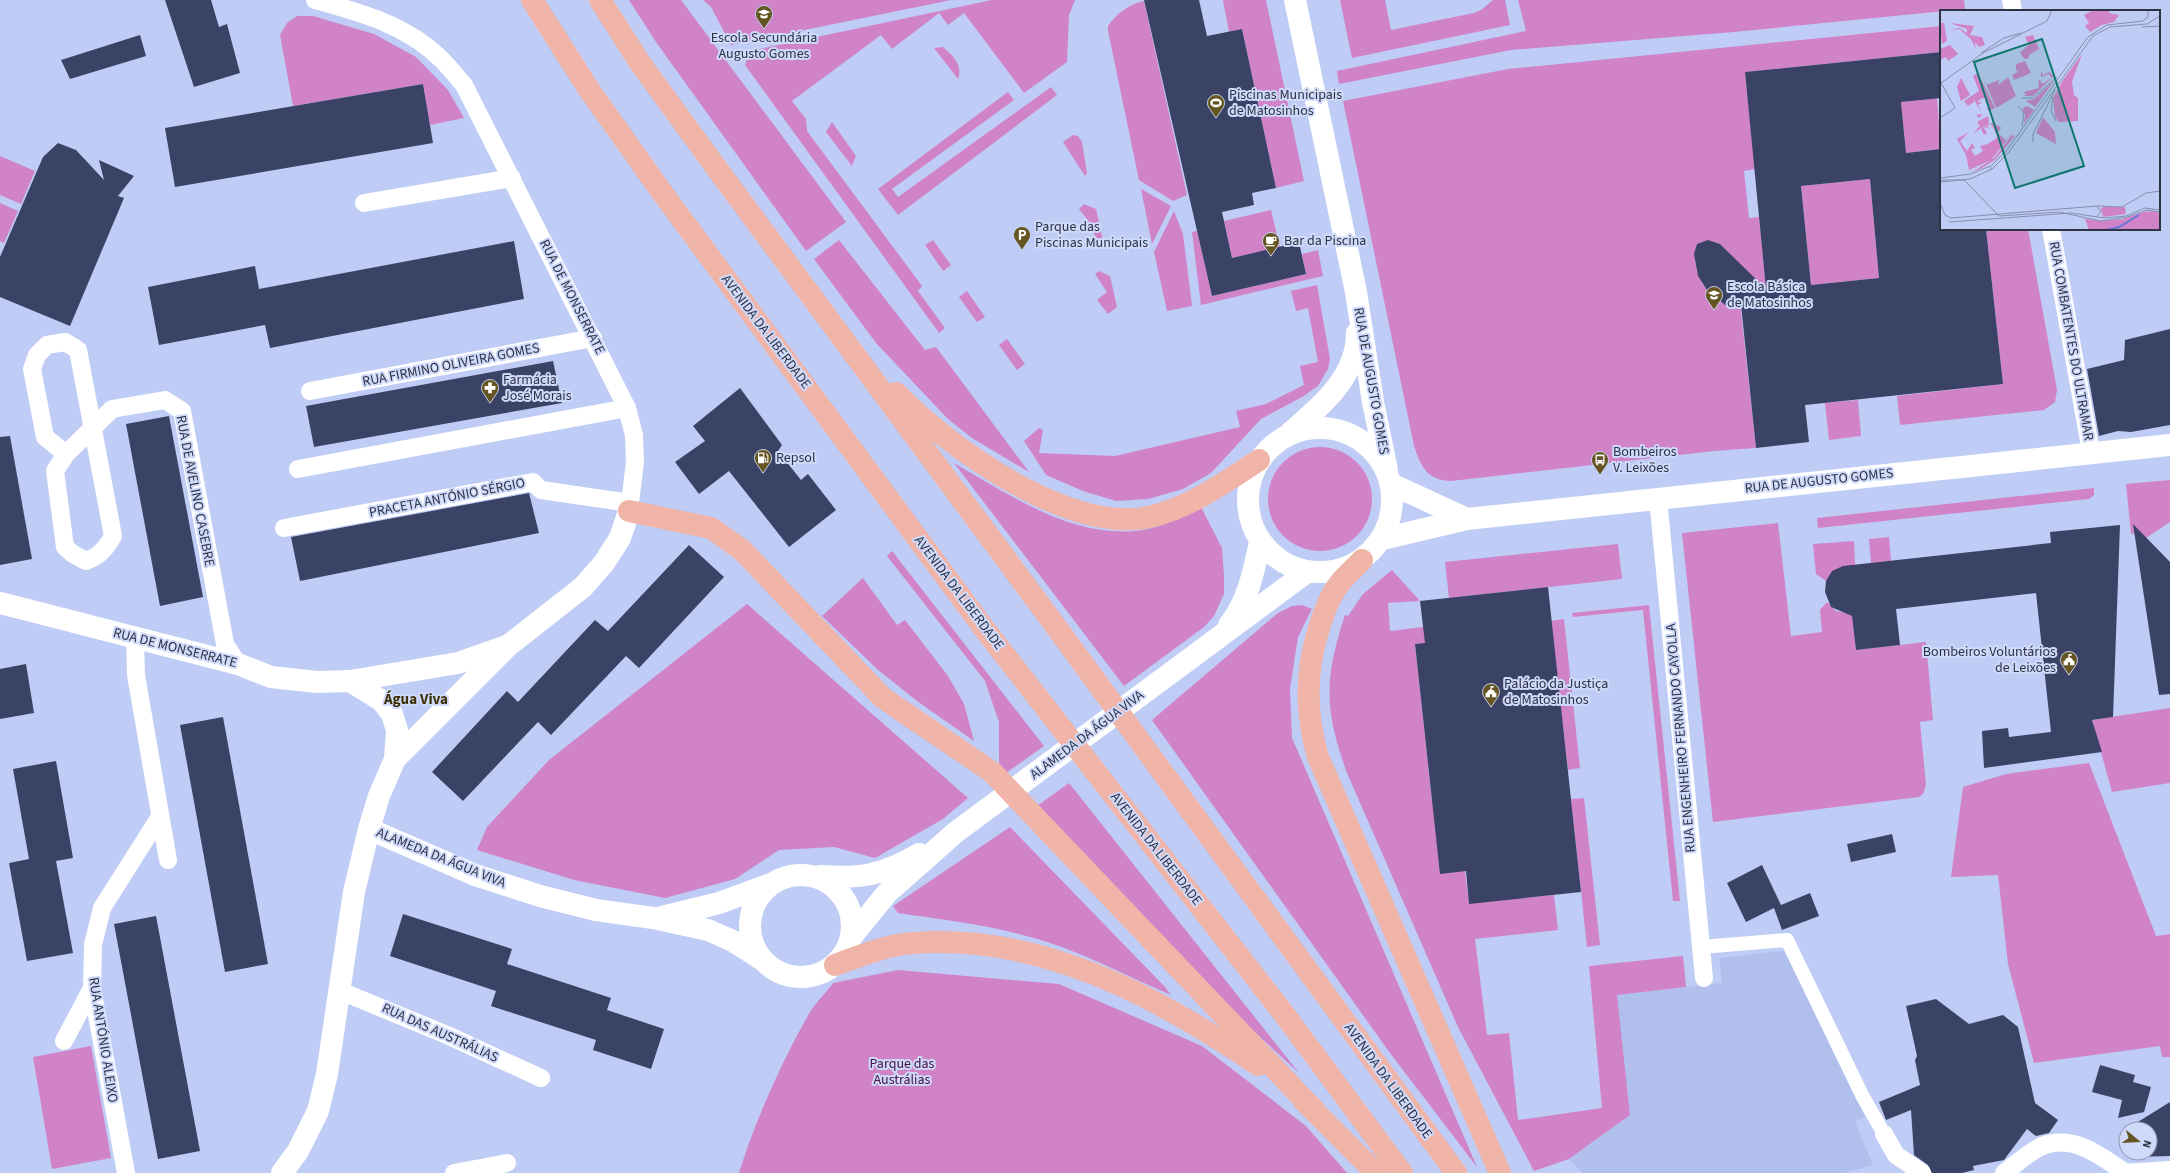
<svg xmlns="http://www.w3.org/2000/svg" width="2170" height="1173" viewBox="0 0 2170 1173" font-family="'Source Sans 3',sans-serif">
  <rect width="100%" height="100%" fill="#bfccf5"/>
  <polygon fill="#b1bfed" points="1785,951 1865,1117 1855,1121 1873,1165 1843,1173 1582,1173 1569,1159 1630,1115 1616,995 1722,983 1719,958"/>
  <g fill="#d183c8">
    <polygon points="629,0 681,0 846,222 806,251 656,42"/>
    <polygon points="703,0 951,0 731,45 711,7"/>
    <polygon points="992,0 1075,0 1069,15 1067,62 1024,93 964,13 948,25 939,13 892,49 881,35 792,101 806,119 807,131 922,286 918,291 945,328 939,333 745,65 750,51"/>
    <polygon points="1223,0 1266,0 1304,181 1276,188 1242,29 1229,32"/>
    <polygon points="1340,0 1385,0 1391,30 1474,13 1481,10 1493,0 1505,0 1510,25 1352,58"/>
    <polygon points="1518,0 1964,0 1965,9 1734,32 1511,50 1339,84 1337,71 1526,31"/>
    <path d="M1144,1L1187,195L1173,201L1139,180L1108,31V26C1116,14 1129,4 1144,1Z"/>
    <polygon points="297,16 313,16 374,34 416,57 448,90 464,118 430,125 423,84 293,106 280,35 287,23"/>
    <path d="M1941,26V52L1745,72L1755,169L1744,171L1749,218L1759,217L1766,287L1747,289C1737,267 1728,233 1697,244C1690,269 1703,292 1725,305L1740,303L1756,448L1714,451L1451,481C1427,480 1421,467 1414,446L1343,101L1508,69Z"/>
    <path d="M943,47C953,56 963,65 958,79L934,48Z"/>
    <polygon points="1051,87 1057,95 898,215 878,189 1008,92 1014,100 892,189 898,197"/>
    <polygon points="1937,98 1941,149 1906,153 1901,102"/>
    <polygon points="832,122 856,156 852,166 826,132"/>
    <polygon points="1073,135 1078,136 1082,142 1087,173 1085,176 1063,142"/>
    <polygon points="0,156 35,171 21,204 0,195"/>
    <polygon points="1870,179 1879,278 1811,285 1801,186"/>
    <polygon points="1141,189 1171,206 1152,244"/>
    <polygon points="0,203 18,211 4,243 0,241"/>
    <polygon points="1084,204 1096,209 1103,241 1100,243 1088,225 1090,223 1079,209"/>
    <polygon points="1271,210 1280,247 1232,258 1224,221"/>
    <polygon points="1174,211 1183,234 1192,306 1167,311 1154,252"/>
    <polygon points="1986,229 2028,229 2057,390 2055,402 2044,410 1900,425 1897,396 2003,384"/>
    <polygon points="1197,231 1212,296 1306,274 1302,254 1318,250 1323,276 1201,305 1192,232"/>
    <polygon points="839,240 925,350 936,347 1029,472 972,438 948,419 876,343 814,259"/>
    <polygon points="933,240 951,265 943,271 925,245"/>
    <polygon points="1099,271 1110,276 1117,307 1108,314 1097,300 1107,292 1095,274"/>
    <polygon points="1317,285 1330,359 1328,369 1318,386 1302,397 1261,419 1211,473 1183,489 1148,499 1116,501 1083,491 1046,475 1024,441 1039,428 1043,430 1039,453 1115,456 1240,427 1236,411 1266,404 1304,385 1300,366 1318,362 1308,308 1296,311 1291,291"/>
    <polygon points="967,291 985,317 977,322 959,297"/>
    <polygon points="1007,339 1025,364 1017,370 999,345"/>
    <polygon points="1858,400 1861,436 1829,440 1825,403"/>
    <circle cx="1320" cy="499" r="52"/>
    <path d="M954,463C1011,496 1079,543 1148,529C1167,525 1184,515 1201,507L1222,548L1224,576V594L1214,616L1204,627L1124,686Z"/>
    <polygon points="2170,480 2170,522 2146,538 2141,533 2131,534 2126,484"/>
    <polygon points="2094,488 2094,495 2089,499 1818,528 1817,518"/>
    <polygon points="1778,523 1791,636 1822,632 1820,610 1827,602 1836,611 1852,614 1856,650 1926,642 1933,720 1920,722 1926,785 1923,794 1919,797 1713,822 1682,533"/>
    <polygon points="1889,537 1891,561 1871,563 1869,539"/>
    <polygon points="1854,541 1855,565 1826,581 1816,574 1813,544"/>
    <polygon points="1618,544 1622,579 1449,598 1445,562"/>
    <polygon points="892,551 1044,746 1006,773 999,763 999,722 985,681 887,556"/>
    <path d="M1392,570L1420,601L1388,603L1390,631L1423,627L1444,641L1415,644L1432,802L1456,800L1469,903L1554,895L1558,930L1475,939L1487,1035L1509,1033L1518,1120L1602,1108L1589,966L1683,956L1686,987L1617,995L1630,1115L1569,1159L1534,1171L1458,1027L1347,773C1324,709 1324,679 1345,615L1348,616L1363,594Z"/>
    <polygon points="863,578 897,625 905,620 948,676 964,704 974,741 917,701 877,669 822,616"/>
    <polygon points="747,604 968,798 943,819 875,858 834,847 779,850 735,879 665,898 574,880 477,850 487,827 549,760"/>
    <polygon points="1302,605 1312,609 1298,637 1290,689 1292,738 1477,1167 1390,1053 1152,720 1278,613 1292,606"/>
    <polygon points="1649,605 1680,901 1673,901 1643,610 1573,617 1572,613"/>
    <polygon points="1564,619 1580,768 1568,770 1551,621"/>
    <polygon points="2170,708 2170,783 2112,792 2092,720"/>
    <polygon points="2089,763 2156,936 2170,934 2170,1057 2162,1057 2160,1046 2034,1063 2008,964 1998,875 1951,877 1963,787 2006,774"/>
    <polygon points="1069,783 1299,1073 1232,1011 1037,806"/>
    <polygon points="1584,798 1600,945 1587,947 1571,799"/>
    <path d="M1010,827L1165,987L1171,995C1129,977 1088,955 1044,941C997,926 946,920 898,913L893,906Z"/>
    <path d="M898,970L1059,984L1202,1046L1306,1126L1347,1173H739C755,1121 783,1059 810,1012C816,1002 826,993 833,983Z"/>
    <polygon points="91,1046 111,1158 52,1169 33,1057"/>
  </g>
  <g fill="#3a4365" fill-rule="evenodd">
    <polygon points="165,0 211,0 219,27 227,24 240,73 194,87"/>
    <polygon points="1144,0 1199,0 1207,36 1242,29 1276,188 1252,193 1254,205 1222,212 1232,258 1299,242 1306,274 1212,296"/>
    <polygon points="140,35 146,56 70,79 61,60"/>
    <path d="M1941,52V98L1901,102L1906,153L1941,149V229H1986L2003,384L1805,405L1809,442L1756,448L1741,305H1725L1707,290L1698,276L1694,254L1697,244L1708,240L1720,244L1766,289L1745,72ZM1870,179L1879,278L1811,285L1801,186Z"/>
    <polygon points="423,84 433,143 175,187 165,128"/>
    <polygon points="58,143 76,150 104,180 99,160 134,176 118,196 124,198 70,326 0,297 0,257 43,157"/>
    <polygon points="514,241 524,299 270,348 265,325 159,345 148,287 255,266 259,289"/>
    <polygon points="2170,329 2170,425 2131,432 2118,431 2099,436 2087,369 2124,360 2125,340"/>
    <polygon points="553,361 562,403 314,447 306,406"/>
    <polygon points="740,388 782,445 778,451 801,480 808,474 836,510 789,547 729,471 699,494 675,462 705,441 693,426"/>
    <polygon points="169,416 203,597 160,606 126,424"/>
    <polygon points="10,436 32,559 0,565 0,437"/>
    <polygon points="529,493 539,533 300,581 291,537"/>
    <polygon points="2133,524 2170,562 2170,694 2159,695"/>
    <polygon points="2120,525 2113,717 2092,720 2102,752 1984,768 1982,731 2008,728 2009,737 2051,732 2036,593 1896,609 1900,645 1856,650 1852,616 1831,607 1825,592 1826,581 1832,571 1843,566 2051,543 2050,532"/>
    <polygon points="689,545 724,577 639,668 626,656 551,735 538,722 463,801 432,772 507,691 518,702 595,620 608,631"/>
    <polygon points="1548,587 1581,892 1469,904 1466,871 1440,874 1415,644 1425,643 1420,601"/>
    <polygon points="26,664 34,713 0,719 0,669"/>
    <polygon points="223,717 268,964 225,972 180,725"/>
    <polygon points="56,761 73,858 56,861 73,953 27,961 9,863 29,859 13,769"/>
    <polygon points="1892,834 1896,852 1851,862 1847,844"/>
    <polygon points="1762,865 1781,905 1810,893 1819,916 1782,930 1774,908 1746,922 1727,883"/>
    <polygon points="403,914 512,949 507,964 611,998 607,1010 664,1029 651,1069 593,1050 596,1040 491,1006 496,991 390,956"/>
    <polygon points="156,916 200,1151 158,1159 114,924"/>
    <polygon points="1936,999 1969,1024 2003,1015 2018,1027 2035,1103 2058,1120 2049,1133 2036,1136 2027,1129 2004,1160 1973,1166 1974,1170 1962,1173 1932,1173 1928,1165 1914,1155 1911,1110 1886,1120 1879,1102 1920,1085 1915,1060 1917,1056 1906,1006"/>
    <polygon points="2100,1065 2135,1075 2133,1082 2151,1087 2144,1112 2118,1118 2122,1100 2092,1092"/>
    <polygon points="2170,1102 2170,1156 2134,1157 2134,1153 2150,1153 2150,1129 2133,1129 2133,1125"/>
  </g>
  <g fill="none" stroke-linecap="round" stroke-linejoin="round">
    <polyline stroke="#fff" stroke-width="14" points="1701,947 1787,940 1862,1095 1884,1134"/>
    <g stroke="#fff" stroke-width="18">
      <path d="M315,0C362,13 407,25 442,60C450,68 457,77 464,85L627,408L634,435L635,462L629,511"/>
      <polyline points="2011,0 2013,11"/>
      <polyline points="364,203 512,178"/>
      <polyline points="2051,229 2091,452"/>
      <polyline points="310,391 593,338"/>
      <path d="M66,454L45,437L32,369L37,355L47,345L65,342L78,350L113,536C106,548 100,556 86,561L73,554L65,547L55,471L66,454L112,409L165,400L182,411L225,644L238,664"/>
      <polyline points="298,469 627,408"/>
      <polyline points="1658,498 1704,978"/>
      <polyline points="284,528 533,482 541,490 630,503"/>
      <polyline points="135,638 136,675 168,860"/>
      <polyline points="338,990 447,1035 541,1078"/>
      <polyline points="64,1041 92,988"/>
      <polyline points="1884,1134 1896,1155 1922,1173"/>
      <polyline points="126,1173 92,988 93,945 102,908 159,818"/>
      <polyline points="454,1173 507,1163"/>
      <path d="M2004,1173C2016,1164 2029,1152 2042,1146C2073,1134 2100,1155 2124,1172"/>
      <polyline points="2123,1173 2170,1170"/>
    </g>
    <g stroke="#fff" stroke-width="22">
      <polyline points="1295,0 1356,292 1373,402 1387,470"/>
      <circle cx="1320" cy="500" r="72"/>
      <path d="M1291,432C1321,406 1357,377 1357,333"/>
      <polyline points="1391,484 1467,519"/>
      <polyline points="1382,539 1467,519 2170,445"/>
      <polyline points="0,603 238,664 271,677 317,682 350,681 458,663 509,645"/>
      <path d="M1229,625C1248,602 1254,570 1260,542"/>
      <polyline points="395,759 509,645 583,587 604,563 620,538 629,511"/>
      <polyline points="369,829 475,875 540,896 596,910 653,918 708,930 733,941 761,959"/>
      <circle cx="801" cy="926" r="51"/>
      <path d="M820,876C860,879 884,875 919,854"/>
      <polyline points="662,917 719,903 771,884"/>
      <polyline points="852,936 887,893 956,832 1307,572"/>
      <polyline points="282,1173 298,1151 318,1111 327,1074 354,892 369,829 379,796 395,759 397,730 392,714 382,701 350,681"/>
    </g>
    <g stroke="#f0b4a8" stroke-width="22">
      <polyline points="532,0 590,91 661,191 986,631 1284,1014 1402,1173"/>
      <polyline points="600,0 640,63 715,166 1054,624 1456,1173"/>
      <path d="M896,393C949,448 1069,534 1149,517C1190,508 1225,482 1259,460"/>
      <polyline points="629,511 711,528 742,550 883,698 992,772 1314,1110"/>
      <path d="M1362,560C1355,568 1346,575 1339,584C1329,597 1324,613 1319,628C1305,672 1305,713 1318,757L1500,1173"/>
      <path d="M835,965C860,956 886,945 913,943C1039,933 1157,996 1258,1065"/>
      <polyline points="1304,1101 1376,1173"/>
    </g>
  </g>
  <defs>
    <symbol id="school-pin" viewBox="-11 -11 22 30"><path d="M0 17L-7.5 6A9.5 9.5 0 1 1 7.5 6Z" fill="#655522" stroke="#cfdafb"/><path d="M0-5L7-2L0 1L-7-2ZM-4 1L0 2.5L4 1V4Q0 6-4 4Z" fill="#fff"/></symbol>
    <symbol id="stadium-pin" viewBox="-11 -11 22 30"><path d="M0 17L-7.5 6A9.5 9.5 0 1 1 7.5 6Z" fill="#655522" stroke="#cfdafb"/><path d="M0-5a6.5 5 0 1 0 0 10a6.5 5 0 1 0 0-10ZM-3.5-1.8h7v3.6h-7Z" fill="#fff"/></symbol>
    <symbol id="parking-pin" viewBox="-11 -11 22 30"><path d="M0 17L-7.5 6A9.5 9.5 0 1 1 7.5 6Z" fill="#655522" stroke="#cfdafb"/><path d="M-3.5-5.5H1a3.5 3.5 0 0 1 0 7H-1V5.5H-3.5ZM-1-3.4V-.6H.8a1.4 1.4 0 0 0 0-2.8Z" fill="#fff"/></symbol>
    <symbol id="cafe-pin" viewBox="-11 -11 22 30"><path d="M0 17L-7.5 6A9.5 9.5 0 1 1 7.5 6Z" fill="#655522" stroke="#cfdafb"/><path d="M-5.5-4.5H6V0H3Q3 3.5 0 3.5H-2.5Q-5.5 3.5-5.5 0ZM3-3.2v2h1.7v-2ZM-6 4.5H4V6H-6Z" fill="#fff"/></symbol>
    <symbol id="pharmacy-pin" viewBox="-11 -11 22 30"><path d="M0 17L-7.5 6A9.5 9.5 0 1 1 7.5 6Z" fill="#655522" stroke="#cfdafb"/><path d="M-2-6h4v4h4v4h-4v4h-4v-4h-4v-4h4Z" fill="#fff"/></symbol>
    <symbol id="fuel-pin" viewBox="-11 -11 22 30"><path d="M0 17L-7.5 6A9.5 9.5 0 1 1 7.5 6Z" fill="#655522" stroke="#cfdafb"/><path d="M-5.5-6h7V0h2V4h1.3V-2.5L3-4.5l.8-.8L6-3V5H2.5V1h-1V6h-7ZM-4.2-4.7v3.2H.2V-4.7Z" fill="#fff"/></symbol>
    <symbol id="bus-pin" viewBox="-11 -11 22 30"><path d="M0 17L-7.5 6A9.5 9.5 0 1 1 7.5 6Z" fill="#655522" stroke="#cfdafb"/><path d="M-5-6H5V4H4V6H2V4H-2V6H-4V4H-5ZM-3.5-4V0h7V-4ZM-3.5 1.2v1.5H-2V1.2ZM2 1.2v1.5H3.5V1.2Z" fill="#fff"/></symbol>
    <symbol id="civic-pin" viewBox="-11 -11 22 30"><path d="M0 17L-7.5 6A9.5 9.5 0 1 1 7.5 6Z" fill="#655522" stroke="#cfdafb"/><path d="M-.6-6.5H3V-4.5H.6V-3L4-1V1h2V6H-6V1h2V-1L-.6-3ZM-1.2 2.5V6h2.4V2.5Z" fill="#fff"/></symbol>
  </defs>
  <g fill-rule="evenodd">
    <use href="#school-pin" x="754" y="4" width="20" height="27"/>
    <use href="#stadium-pin" x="1206" y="93" width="20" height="27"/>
    <use href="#parking-pin" x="1012" y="225" width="20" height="27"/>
    <use href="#cafe-pin" x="1261" y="231" width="20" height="27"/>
    <use href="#school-pin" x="1704" y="285" width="20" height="27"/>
    <use href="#pharmacy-pin" x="480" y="378" width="20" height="27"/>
    <use href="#fuel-pin" x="753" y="448" width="20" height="27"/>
    <use href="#bus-pin" x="1590" y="450" width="20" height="27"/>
    <use href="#civic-pin" x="2059" y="650" width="20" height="27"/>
    <use href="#civic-pin" x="1481" y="682" width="20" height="27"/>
  </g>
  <g text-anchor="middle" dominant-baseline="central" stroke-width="4" stroke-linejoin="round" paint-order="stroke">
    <g font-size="14" fill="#2e3343" stroke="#cfdafb" text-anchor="start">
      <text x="764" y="38" text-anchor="middle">Escola Secundária<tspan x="764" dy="16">Augusto Gomes</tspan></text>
      <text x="1229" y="95">Piscinas Municipais<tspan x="1229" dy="16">de Matosinhos</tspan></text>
      <text x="1035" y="227">Parque das<tspan x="1035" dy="16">Piscinas Municipais</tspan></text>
      <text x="1284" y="241">Bar da Piscina</text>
      <text x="1727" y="287">Escola Básica<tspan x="1727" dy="16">de Matosinhos</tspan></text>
      <text x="503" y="380">Farmácia<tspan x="503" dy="16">José Morais</tspan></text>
      <text x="1613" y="452">Bombeiros<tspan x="1613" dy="16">V. Leixões</tspan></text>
      <text x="776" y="458">Repsol</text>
      <text x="2056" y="652" text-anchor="end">Bombeiros Voluntários<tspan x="2056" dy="16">de Leixões</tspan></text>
      <text x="1504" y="684">Palácio da Justiça<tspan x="1504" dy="16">de Matosinhos</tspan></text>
    </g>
    <g font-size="14" fill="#2e3343" stroke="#cfdafb">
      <text transform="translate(572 297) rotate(63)">RUA DE MONSERRATE</text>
      <text transform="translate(766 332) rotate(53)">AVENIDA DA LIBERDADE</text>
      <text transform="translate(2071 341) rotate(80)">RUA COMBATENTES DO ULTRAMAR</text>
      <text transform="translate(451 365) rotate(-11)">RUA FIRMINO OLIVEIRA GOMES</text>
      <text transform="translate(1371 381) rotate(80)">RUA DE AUGUSTO GOMES</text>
      <text transform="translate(1819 481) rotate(-6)">RUA DE AUGUSTO GOMES</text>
      <text transform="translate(195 491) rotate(79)">RUA DE AVELINO CASEBRE</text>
      <text transform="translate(447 498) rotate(-11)">PRACETA ANTÓNIO SÉRGIO</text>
      <text transform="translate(959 593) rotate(53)">AVENIDA DA LIBERDADE</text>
      <text transform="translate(175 648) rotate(14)">RUA DE MONSERRATE</text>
      <text transform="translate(1087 735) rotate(-37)">ALAMEDA DA ÁGUA VIVA</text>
      <text transform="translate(1681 738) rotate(-95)">RUA ENGENHEIRO FERNANDO CAYOLLA</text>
      <text transform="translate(1156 849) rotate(52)">AVENIDA DA LIBERDADE</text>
      <text transform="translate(441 858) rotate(22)">ALAMEDA DA ÁGUA VIVA</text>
      <text transform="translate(440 1033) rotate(24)">RUA DAS AUSTRÁLIAS</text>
      <text transform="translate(103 1040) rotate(81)">RUA ANTÓNIO ALEIXO</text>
      <text transform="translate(1388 1081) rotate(54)">AVENIDA DA LIBERDADE</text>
    </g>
    <g font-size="14" fill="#461042" stroke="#cfdafb">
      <text x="902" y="1064">Parque das<tspan x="902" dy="16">Austrálias</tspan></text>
    </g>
    <g font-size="15" font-weight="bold" fill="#3e3106" stroke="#cfdafb">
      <text x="416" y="699">Água Viva</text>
    </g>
  </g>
  <g transform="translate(1940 10)">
    <rect width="220" height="220" fill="#bfccf5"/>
    <path d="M153,0H170L169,3L179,5L174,12L162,15L150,22L145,16L149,13L144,5ZM0,13H4L7,31L2,34ZM10,13L34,16L30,25L42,27L45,35L39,37L35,32L36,39L31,29L19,19L9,20L19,18L27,23V19ZM93,25L99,39L89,45V48L84,49L80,42L89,35L85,27ZM10,35L18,44L8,51L6,47L0,50V39ZM142,44L132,72L134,85L138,88V111L119,112L115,107L113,88L123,70ZM85,51L91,63L74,70L72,65L78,62L76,60V54ZM101,61L103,65L109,62L114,66L93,86H82L86,85L84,82L99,78L98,71L100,70L102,74L112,68L109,64L101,67ZM41,62L46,75L59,70L58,75L68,67L76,86L56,98ZM38,63L55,98L49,101L47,98L50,96L45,91L48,89L42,88L37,92H42L38,95L43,105L38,108L37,104L43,105L33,88L34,92L28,96L24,91L39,81L33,66ZM21,68L30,85L21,91L17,77ZM115,70L95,97L86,91L94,89ZM87,96L94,100L84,114L85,104L82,99ZM48,106L49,114L33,123L40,116L37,112ZM103,107L115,122L116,134L96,123ZM52,113L61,117L58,123L66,130L77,117L51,150L29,160L26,145L17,129L29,122L20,131L27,141L32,133L35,138L31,140L35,146L43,141L40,136L48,134L58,127L51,114L48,116L49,120L47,117L44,118L47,123L44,125L41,119ZM72,125L75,126L55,150L42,158L31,163L54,148ZM164,197H185L186,204L163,207L161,198ZM213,201L220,203V220H149L145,209L140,208L160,211L183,209L203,202Z" fill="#d183c8"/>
    <path fill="none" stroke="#6278d6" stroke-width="2" d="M167,220L179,217L199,205"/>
    <path fill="none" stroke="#858fae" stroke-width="1" d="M202,17L220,16M41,43L64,28L81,23M1,73L43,43L107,11L112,0M113,87L111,101L116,111M82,88H93L117,67M78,96L84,103L82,116M0,108L15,98L1,73M93,132V124L115,80M52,159L69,142L153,26L170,17L207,14L220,6M52,159L50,157L67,140L148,27L167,15L203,11L208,7V0M0,168L31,164L50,156M0,170H24L59,206L119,202L161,211L187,207L207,200L220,202M0,172L30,169L52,159M0,193L5,205M5,205L11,208L157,196L182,197L206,183L220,181M156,207L161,202L157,196M9,212L131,203L164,208L186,206L205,198L220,200"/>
    <path fill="#0f766e" fill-opacity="0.15" stroke="#0f766e" stroke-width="2" d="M102,29L144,156L75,178L34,52Z"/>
    <rect width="220" height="220" fill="none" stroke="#2e3343" stroke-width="2"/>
  </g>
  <g transform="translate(2138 1141) rotate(108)"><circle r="19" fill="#cfdafb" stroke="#8f97b1"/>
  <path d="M0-3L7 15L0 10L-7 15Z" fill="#655522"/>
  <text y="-6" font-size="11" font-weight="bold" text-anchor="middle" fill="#2e3343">N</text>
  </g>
</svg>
